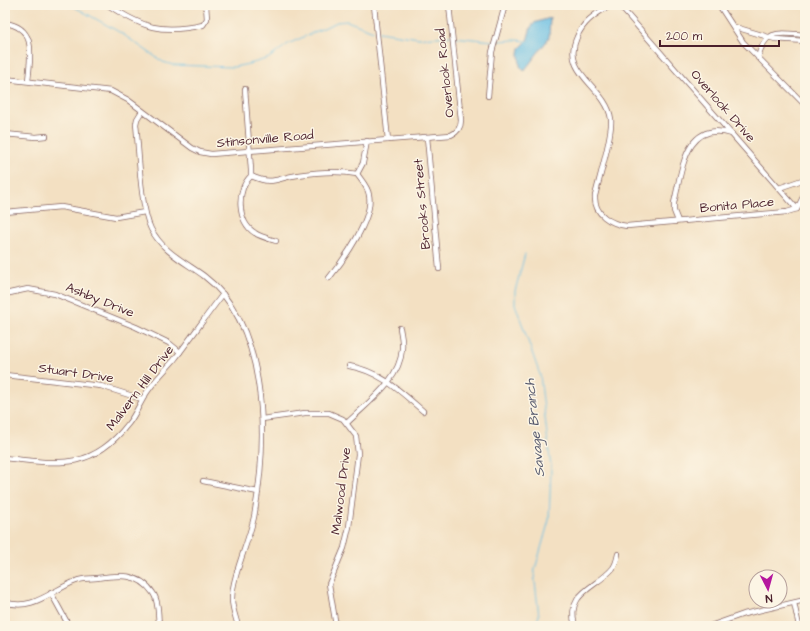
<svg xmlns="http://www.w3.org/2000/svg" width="810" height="631" viewBox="0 0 810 631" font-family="'Architects Daughter',sans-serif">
  <rect width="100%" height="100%" fill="#fcf5e5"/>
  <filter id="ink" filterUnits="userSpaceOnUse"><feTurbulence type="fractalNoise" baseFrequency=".025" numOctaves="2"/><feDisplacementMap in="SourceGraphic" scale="8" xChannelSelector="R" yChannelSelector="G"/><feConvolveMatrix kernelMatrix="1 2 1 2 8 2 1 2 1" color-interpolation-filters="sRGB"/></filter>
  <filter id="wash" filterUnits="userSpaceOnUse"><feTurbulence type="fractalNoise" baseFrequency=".012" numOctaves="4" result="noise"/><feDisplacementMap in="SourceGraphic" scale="16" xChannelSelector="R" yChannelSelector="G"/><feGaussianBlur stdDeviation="0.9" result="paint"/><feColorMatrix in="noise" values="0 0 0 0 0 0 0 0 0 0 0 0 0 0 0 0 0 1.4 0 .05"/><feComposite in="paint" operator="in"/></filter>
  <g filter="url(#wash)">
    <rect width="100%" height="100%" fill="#f3e0c2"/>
    <polygon fill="#66bee4" stroke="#586e88" points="550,18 549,37 546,42 524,71 520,66 519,53 520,48 527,41 531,27 534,23"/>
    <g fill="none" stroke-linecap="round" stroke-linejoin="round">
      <g stroke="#66bee4" stroke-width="1">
        <polyline points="71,5 121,33 163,62 173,65 234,67 253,63 269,58 288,44 337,22 347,21 376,32"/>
        <polyline points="379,32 419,38 451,36"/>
        <polyline points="454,37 493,41"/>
        <polyline points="498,41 516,40 527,41"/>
        <polyline points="525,254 515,291 515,304 540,375 551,468 549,520 534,573 539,616 534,626"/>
      </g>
    </g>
  </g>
  <g filter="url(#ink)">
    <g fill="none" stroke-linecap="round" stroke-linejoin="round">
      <defs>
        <g id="minor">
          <path d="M108,5C143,28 161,34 203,25L207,19L206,5"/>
          <polyline points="374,5 388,140"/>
          <path d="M612,5C597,12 583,21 577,37C560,74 607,87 611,119C613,134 599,179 595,196C594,214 610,224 627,226L787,212L797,209L805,193"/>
          <polyline points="619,5 797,209"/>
          <polyline points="719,5 743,42 805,105"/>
          <path d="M5,23C38,28 30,57 28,81"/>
          <polyline points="735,27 775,39 805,41"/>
          <path d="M758,58C765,28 780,33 805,35"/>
          <path d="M5,79L111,91L128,100L192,148L200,152L211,154L451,135C458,132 461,127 461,120L449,5"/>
          <path d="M245,89L251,170V176C236,190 237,222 255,233C261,237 270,239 276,241"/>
          <polyline points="488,96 492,52 505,5"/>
          <path d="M142,111L137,119L136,124C139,150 140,207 151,229C163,252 185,262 204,276C237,301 252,343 258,382C265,426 262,473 254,517C249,541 232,577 232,599C232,608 236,618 238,626"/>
          <polyline points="5,134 36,137 46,136"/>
          <polyline points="427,137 439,269"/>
          <polyline points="357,174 363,163 367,141"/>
          <path d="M251,176C275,186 275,178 298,175C317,172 337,170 357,174C361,180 368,187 369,195C374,218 343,261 329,278"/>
          <polyline points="779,188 805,179"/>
          <polyline points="5,212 61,207 116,217 145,212"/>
          <path d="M678,221L674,211V203C682,171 685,119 732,134"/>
          <polyline points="5,294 28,289 55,294 136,327 169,343 180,352"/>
          <path d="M349,366C380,371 400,391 423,411"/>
          <polyline points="5,375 101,386 142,399"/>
          <polyline points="262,419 305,413 329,413 343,419 356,436 358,454 349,527 344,548 329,584 336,626"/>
          <path d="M347,423C367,403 400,381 402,349C403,342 401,335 400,328"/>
          <path d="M5,458C58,464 92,471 128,424C137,413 141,399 150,388C157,378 166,369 174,360C191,338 206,316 223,294"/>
          <polyline points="203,481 258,492"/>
          <polyline points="51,593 69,626"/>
          <path d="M5,602C32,612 52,590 76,581C82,578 90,579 97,578C118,575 139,572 153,593C159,601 158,616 159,626"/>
          <polyline points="794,603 799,626"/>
          <path d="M575,626C565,592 597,588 613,568C616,564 617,559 618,554"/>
          <polyline points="710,626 744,614 805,600"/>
        </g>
      </defs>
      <use href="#minor" stroke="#856360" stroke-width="6"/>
      <use href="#minor" stroke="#fff" stroke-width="4.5"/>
    </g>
  </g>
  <g text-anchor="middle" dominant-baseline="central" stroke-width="3" stroke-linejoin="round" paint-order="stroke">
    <g font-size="13" fill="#4a1f2b" stroke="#fcf5e5">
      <text transform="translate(445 73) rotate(-96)">Overlook Road</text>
      <text transform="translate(723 106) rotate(49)">Overlook Drive</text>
      <text transform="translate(265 139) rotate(-5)">Stinsonville Road</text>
      <text transform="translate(422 204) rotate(-95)">Brooks Street</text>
      <text transform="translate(737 205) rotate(-5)">Bonita Place</text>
      <text transform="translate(100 300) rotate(22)">Ashby Drive</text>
      <text transform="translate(76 373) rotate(8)">Stuart Drive</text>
      <text transform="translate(140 388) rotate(-53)">Malvern Hill Drive</text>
      <text transform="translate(341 491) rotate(-83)">Malwood Drive</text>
    </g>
    <g font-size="14" font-style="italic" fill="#54576c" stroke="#fcf5e5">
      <text transform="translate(535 428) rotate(-96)">Savage Branch</text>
    </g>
  </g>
  <rect width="810" height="631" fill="none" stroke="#fcf5e5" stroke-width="20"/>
  <g transform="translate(768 589) rotate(174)"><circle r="19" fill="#fcf5e5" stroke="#b59f9b"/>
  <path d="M0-3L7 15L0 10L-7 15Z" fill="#b5179e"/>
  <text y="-6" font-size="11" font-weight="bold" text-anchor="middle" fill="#4a1f2b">N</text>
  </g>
  <path d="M660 40v6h119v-6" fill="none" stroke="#4a1f2b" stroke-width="2"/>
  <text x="666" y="40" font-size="12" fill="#4a1f2b" stroke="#fcf5e5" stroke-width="3" paint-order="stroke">200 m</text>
</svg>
